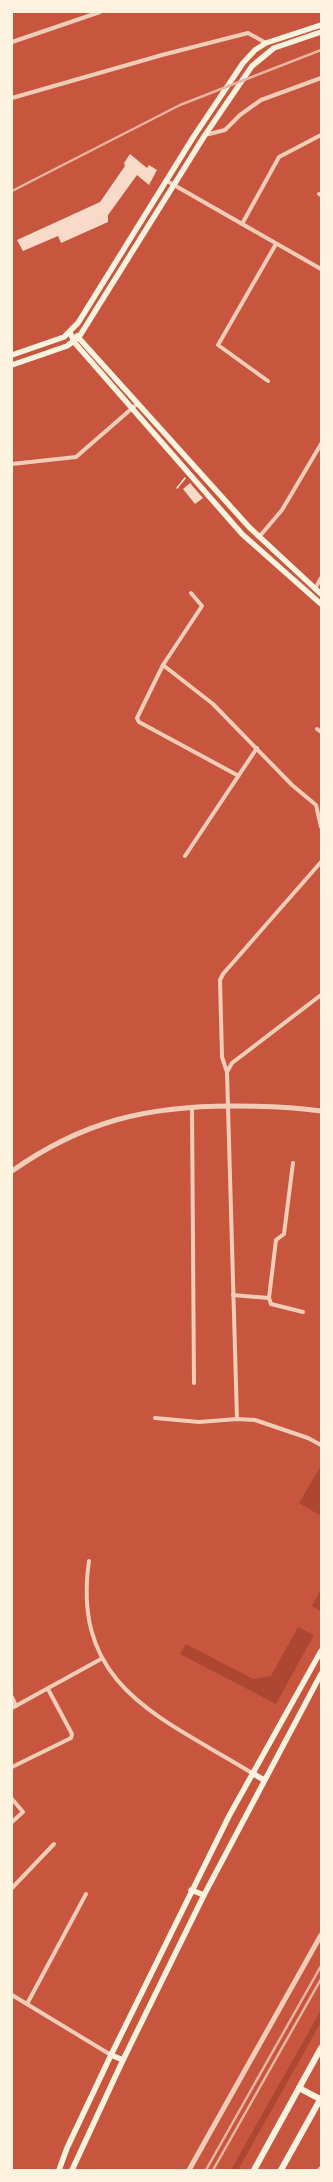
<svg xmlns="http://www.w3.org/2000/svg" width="333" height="2182" viewBox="0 0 333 2182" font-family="Manrope,sans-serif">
  <rect width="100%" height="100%" fill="#c8553d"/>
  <g fill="#ae4732">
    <polygon points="321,1466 321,1516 299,1503"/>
    <polygon points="321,1589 321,1611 312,1606"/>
    <polygon points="298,1627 314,1635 276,1704 180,1654 186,1644 253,1679 271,1676"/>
    <polygon points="321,2010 321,2022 238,2170 231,2170"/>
  </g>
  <g fill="#f7dbc8">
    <polygon points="130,154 147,168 149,165 157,170 149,185 137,175 108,215 108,222 61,243 58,236 23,251 17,240 100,202 125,166 124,163"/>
    <polygon points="190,483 203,498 195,504 183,489"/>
  </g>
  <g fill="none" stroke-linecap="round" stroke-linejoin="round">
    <polyline stroke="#fff3e0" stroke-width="1.5" points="177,488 185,478"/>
    <g stroke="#f1ccb7" stroke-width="4">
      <polyline points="12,42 100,12"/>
      <polyline points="12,98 162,55 248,33 266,43"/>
      <polyline points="205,135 225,130 240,115 261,100 321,78"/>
      <polyline points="167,181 321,269"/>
      <polyline points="319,194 321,195"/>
      <polyline points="242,224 279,157 321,135"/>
      <polyline points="268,381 218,345 276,244"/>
      <polyline points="12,464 76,457 137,404"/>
      <polyline points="259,537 282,510 321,444"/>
      <polyline points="315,589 321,578"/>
      <polyline points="191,593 202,606 163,665 137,718 139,722 237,775"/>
      <polyline points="163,665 213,704 292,785 316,805 321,827"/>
      <polyline points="317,729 321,732"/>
      <polyline points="185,856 257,748"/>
      <polyline points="227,1072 232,1063 321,995"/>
      <polyline points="192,1107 194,1383"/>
      <polyline points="233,1295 269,1298 276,1240 284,1234 293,1163"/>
      <polyline points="269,1298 271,1304 303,1312"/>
      <polyline points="155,1418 199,1422 237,1419 255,1420 308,1438 321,1445"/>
      <polyline points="237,1419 227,1072 222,1057 220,980 223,974 321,862"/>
      <path d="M89,1561C71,1687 161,1717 252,1773"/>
      <polyline points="12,1697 16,1706"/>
      <polyline points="12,1708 101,1659"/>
      <polyline points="12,1767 71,1738 72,1734 48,1689"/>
      <polyline points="12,1799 23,1812 12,1822"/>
      <polyline points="12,1888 54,1844"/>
      <polyline points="12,1995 111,2055"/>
      <polyline points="27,2004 86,1894"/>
      <polyline points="319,2170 321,2168"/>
    </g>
    <g stroke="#f1ccb7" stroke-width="5">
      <path d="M12,1171C83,1121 147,1106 233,1106C262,1106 292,1107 321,1111"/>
      <polyline points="189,2170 321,1935"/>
    </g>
    <g stroke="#fff3e0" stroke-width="5.5">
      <polyline points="70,332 74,342 242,534 321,604"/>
      <polyline points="77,336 249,527 321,594"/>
      <polyline points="12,355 64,337 78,323 194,136 243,63 255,50 266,43 321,25"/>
      <polyline points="12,365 67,346 79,337 205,135 252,66 274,48 321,32"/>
      <polyline points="252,1773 264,1780"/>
      <polyline points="191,1890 204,1895"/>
      <polyline points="111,2055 123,2060"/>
      <polyline points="59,2170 67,2148 111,2055 229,1816 321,1651"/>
      <polyline points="72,2170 123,2060 204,1895 321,1674"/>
    </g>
    <g stroke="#fff3e0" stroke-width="6">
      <polyline points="299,2088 320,2099"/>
      <polyline points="254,2170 321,2048"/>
      <polyline points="281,2170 321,2098"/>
    </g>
    <g stroke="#e9b49f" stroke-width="2.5">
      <polyline points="12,191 180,105 321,50"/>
      <polyline points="206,2170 321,1966"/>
      <polyline points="213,2170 321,1979"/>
    </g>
  </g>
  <rect width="333" height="2182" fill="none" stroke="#fff3e0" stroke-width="26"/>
</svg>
